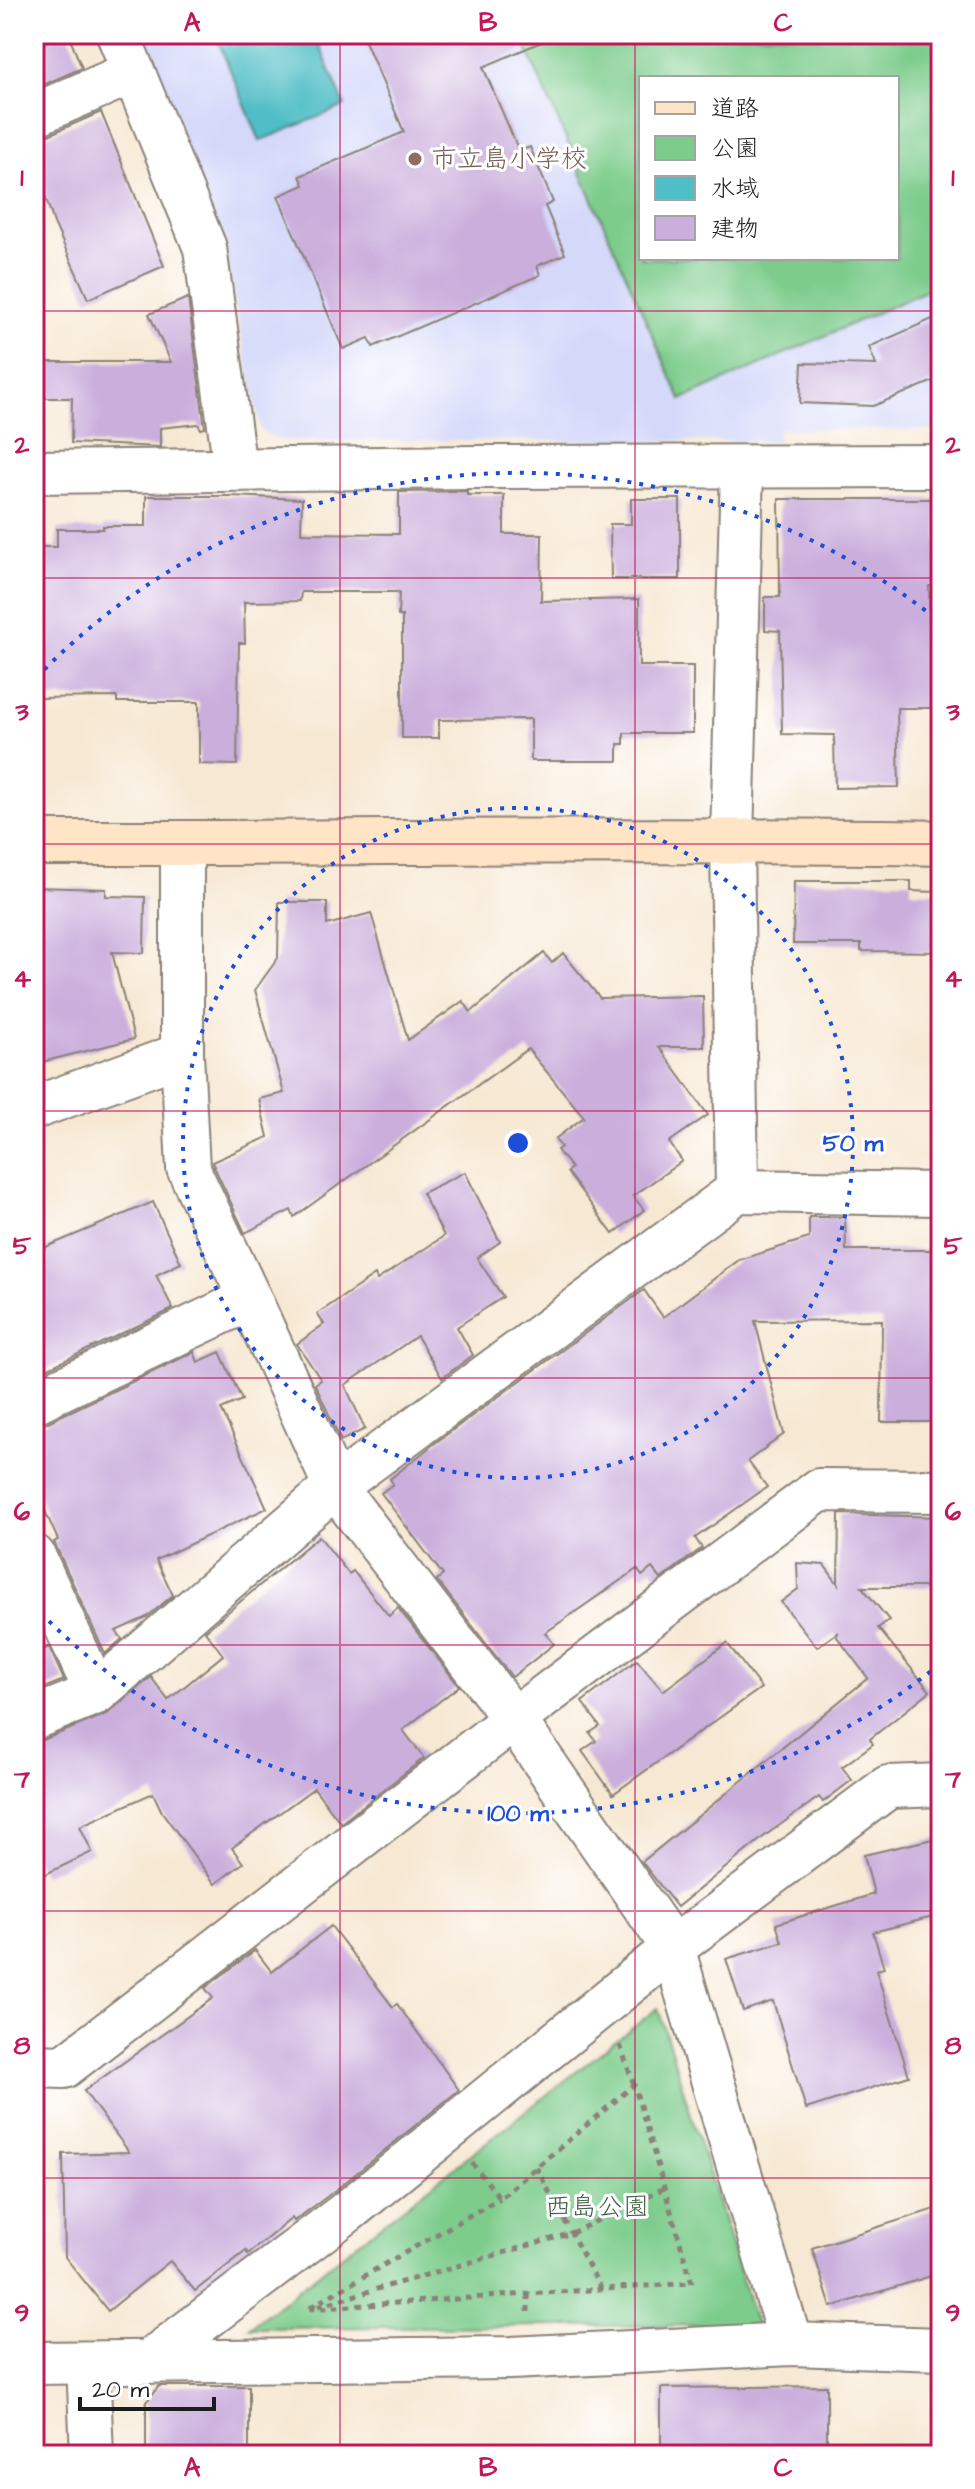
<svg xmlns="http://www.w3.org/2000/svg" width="975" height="2489" viewBox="0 0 975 2489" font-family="'Architects Daughter','Klee One',sans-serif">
  <rect width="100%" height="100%" fill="#fff"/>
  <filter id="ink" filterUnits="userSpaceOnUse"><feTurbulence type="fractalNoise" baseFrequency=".0125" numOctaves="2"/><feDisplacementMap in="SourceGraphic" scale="16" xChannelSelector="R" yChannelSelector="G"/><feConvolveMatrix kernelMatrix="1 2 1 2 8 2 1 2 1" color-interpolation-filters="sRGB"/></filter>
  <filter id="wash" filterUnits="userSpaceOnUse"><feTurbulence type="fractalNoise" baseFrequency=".006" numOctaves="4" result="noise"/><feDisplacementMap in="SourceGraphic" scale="32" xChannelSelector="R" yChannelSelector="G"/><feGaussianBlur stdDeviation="1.8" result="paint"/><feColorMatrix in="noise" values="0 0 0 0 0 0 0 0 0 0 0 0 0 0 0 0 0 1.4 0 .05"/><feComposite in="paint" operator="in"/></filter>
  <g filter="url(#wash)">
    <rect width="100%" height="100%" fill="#f7e8d3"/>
    <path fill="#d4d8f9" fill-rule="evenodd" d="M136,34H941V430L779,429L777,441L278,440L261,430L222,240ZM641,78H897V258H641Z"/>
    <g fill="#7dcc8c" stroke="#4c7454" stroke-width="2" fill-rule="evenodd">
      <path d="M520,34H941V284L681,400ZM641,78H897V258H641Z"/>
      <polygon points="658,2008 756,2325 249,2328"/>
    </g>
    <polygon fill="#50bec6" stroke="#366d71" stroke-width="2" points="215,34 315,34 345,106 260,141"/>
    <g id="blocks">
      <g fill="#caaedc">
        <polygon points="34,34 68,34 82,68 34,89"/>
        <polygon points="362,34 560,34 483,67 519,151 530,147 553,202 545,206 565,254 537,266 540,275 373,347 369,338 343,349 278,196 304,185 300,176 404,132"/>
        <polygon points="101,112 164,266 88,299 54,223 34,162 34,139 44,137"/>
        <polygon points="188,298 205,428 201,429 198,424 160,428 160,447 71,443 72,398 34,398 34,362 171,362 149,314"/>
        <polygon points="939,316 938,366 941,366 941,378 873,406 800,403 802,363 876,365 869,347"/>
        <polygon points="467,491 467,495 504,495 504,534 542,534 541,601 639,599 639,666 693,666 693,733 624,733 624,744 618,744 618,761 531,761 531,719 439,720 439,738 402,738 402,616 398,616 399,592 301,592 300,601 244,602 245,643 239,643 237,765 199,764 199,702 117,702 117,697 34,698 34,633 39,633 40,547 57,547 57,529 103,529 103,526 146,526 146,496 230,496 302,499 301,533 399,534 399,492"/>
        <polygon points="631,499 680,499 680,579 611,579 610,524 631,524"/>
        <polygon points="779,499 938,499 937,586 929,586 932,708 897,708 899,787 835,788 834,735 782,734 780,631 765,630 765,597 780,597"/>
        <polygon points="794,881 911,881 911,891 936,892 936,918 941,918 941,952 861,951 861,944 793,944"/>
        <polygon points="34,887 106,889 106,896 145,897 144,953 112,952 134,1039 34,1064"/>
        <polygon points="279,902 327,902 327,925 371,913 408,1040 463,1001 471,1012 544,953 552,963 563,953 600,998 703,996 704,1047 659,1047 708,1115 669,1142 682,1161 633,1196 644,1210 613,1234 567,1172 571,1168 557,1150 561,1147 555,1139 584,1117 528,1049 294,1217 291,1210 245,1233 212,1162 268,1137 259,1099 284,1093 255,990 278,958"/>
        <polygon points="465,1172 500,1242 477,1258 503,1297 457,1327 473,1355 442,1378 417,1336 345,1385 365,1429 341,1441 315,1384 321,1380 297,1344 324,1324 317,1314 375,1275 377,1280 444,1236 422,1193"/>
        <polygon points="153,1202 181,1263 156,1275 173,1309 34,1375 34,1252"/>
        <polygon points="809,1217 845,1217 846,1250 941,1250 941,1422 881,1422 882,1320 755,1321 784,1434 748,1461 767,1487 695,1538 702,1548 661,1579 652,1568 642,1576 637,1569 545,1633 554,1644 512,1677 437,1580 443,1575 381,1493 393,1484 390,1479 435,1443 644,1290 663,1317 739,1260 809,1238"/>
        <polygon points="194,1352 198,1362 220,1352 242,1400 221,1409 267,1508 156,1560 173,1595 147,1617 116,1631 122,1639 105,1654 54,1542 58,1540 34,1486 34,1426 44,1424"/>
        <polygon points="839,1514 941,1517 941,1587 862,1587 889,1620 878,1628 930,1691 870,1739 873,1744 842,1767 852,1780 823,1802 819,1797 766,1835 677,1907 642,1862 868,1678 837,1637 837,1633 817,1647 781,1602 798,1589 797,1563 824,1565 838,1584"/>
        <polygon points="319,1536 349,1574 353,1571 389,1616 398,1608 459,1686 403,1730 424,1758 341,1823 314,1788 232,1848 243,1863 215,1884 162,1812 153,1793 80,1826 92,1852 44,1875 34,1855 34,1741 43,1740 107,1714 151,1677 168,1700 223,1655 205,1631"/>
        <polygon points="727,1643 761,1688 613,1794 582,1751 596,1741 590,1733 600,1726 582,1702 637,1660 663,1691"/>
        <polygon points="49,1647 64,1680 34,1692 34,1654"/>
        <polygon points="941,1837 941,1915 873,1932 884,1968 876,1970 909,2076 806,2109 773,2001 743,2011 726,1959 782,1942 776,1924 874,1894 864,1855"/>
        <polygon points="331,1926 393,2007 397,2004 459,2090 333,2192 294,2221 292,2218 248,2254 246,2251 195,2291 170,2261 108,2311 65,2257 63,2154 129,2152 84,2091 213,1998 205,1988 255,1950 272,1972"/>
        <polygon points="941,2207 941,2273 831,2307 812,2248"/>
        <polygon points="159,2386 249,2386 249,2455 146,2455 146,2402"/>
        <polygon points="827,2386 827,2455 661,2455 661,2388"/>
      </g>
    </g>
  </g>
  <g filter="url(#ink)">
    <use href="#blocks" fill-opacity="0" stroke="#8a8278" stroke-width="2"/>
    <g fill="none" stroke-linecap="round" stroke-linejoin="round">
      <defs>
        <g id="street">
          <polyline points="118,34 205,248 235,469"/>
          <polyline points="34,115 133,72"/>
          <polyline points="34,472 477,467 941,466"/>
          <polyline points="182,844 182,1054 188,1168 250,1299"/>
          <polyline points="34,1108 182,1054"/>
          <polyline points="737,1191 732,840 742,467"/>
          <polyline points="34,1402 250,1299 335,1487 514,1719 673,1948 791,2344"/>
          <polyline points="34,1556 96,1693"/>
          <polyline points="34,1718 96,1693 335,1487 737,1191 941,1194"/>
          <polyline points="34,2066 64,2067 514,1719 819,1490 941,1491"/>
          <polyline points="148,2362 348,2211 673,1948 888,1787 941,1785"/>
          <polyline points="34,2363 511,2358 791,2344 941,2349"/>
          <polyline points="88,2363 92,2455"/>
        </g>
        <path id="secondary" d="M34,843C336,844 639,838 941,843"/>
      </defs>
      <use href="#street" stroke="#8a8278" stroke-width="46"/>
      <use href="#secondary" stroke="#8a8278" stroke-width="48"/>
      <g stroke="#8a8278" stroke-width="5" stroke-dasharray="6 6" stroke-linecap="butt">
        <polyline points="620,2045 634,2085"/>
        <polyline points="472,2163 500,2198 634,2085 692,2283 307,2309 500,2198"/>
        <polyline points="536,2167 601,2289"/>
        <polyline points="528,2294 528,2313"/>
        <polyline points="318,2306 572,2233 664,2188"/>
      </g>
      <use href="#street" stroke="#fff" stroke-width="42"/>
      <use href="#secondary" stroke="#ffe4c6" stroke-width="44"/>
    </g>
  </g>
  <path fill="none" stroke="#c2185b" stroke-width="2" stroke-opacity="0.55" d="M340,34V2455M635,34V2455M34,311H941M34,578H941M34,844H941M34,1111H941M34,1378H941M34,1645H941M34,1911H941M34,2178H941"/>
  <g fill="none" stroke="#1d4ed8" stroke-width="4" stroke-dasharray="4 8">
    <circle cx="518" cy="1143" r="335"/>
    <path d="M940 1664A670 670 0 0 1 36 1608M36 678A670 670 0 0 1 940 622"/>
  </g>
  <circle fill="#8d6e63" stroke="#fff" stroke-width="3" cx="415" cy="159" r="8"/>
  <g text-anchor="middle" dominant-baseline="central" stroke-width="6" stroke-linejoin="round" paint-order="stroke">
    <g font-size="26" fill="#785e54" stroke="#fff" text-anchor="start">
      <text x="431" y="159">市立島小学校</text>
    </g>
    <g font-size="26" fill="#436249" stroke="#fff">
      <text x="597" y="2207">西島公園</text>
    </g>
  </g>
  <circle cx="518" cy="1143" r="12" fill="#1d4ed8" stroke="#fff" stroke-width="4"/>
  <g font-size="24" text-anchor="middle" font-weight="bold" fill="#1d4ed8" stroke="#fff" stroke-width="6" stroke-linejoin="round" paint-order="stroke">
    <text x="853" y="1151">50 m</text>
    <text x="518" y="1821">100 m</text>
  </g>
  <rect width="975" height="2489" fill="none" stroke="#fff" stroke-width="88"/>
  <rect x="639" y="76" width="260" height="184" fill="#ffffff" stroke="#a4a4a4" stroke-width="2"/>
  <rect x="655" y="102" width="40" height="12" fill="#ffe4c6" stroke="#a4a4a4" stroke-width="2"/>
  <text x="711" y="116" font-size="24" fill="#1c1c1c">道路</text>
  <rect x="655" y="136" width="40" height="24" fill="#7dcc8c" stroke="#a4a4a4" stroke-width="2"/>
  <text x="711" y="156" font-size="24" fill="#1c1c1c">公園</text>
  <rect x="655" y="176" width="40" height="24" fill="#50bec6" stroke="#a4a4a4" stroke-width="2"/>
  <text x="711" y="196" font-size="24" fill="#1c1c1c">水域</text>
  <rect x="655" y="216" width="40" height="24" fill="#caaedc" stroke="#a4a4a4" stroke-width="2"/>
  <text x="711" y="236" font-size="24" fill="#1c1c1c">建物</text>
  <path d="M80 2397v12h134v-12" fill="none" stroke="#1c1c1c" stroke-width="4"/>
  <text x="92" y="2397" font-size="24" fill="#1c1c1c" stroke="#ffffff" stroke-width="6" paint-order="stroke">20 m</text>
  <rect x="44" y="44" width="887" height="2401" fill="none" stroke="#c2185b" stroke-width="3"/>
  <g font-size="26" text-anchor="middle" font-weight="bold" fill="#c2185b">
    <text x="192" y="31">A</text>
    <text x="488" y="31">B</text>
    <text x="783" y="31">C</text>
    <text x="22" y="186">1</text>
    <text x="953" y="186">1</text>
    <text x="22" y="453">2</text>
    <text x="953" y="453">2</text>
    <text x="22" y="720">3</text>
    <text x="953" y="720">3</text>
    <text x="22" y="987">4</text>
    <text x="953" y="987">4</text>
    <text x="22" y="1254">5</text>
    <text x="953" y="1254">5</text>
    <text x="22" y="1520">6</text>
    <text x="953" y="1520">6</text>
    <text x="22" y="1787">7</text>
    <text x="953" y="1787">7</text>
    <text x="22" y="2054">8</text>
    <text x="953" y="2054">8</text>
    <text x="22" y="2321">9</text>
    <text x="953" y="2321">9</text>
    <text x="192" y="2476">A</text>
    <text x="488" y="2476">B</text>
    <text x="783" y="2476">C</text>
  </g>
</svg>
